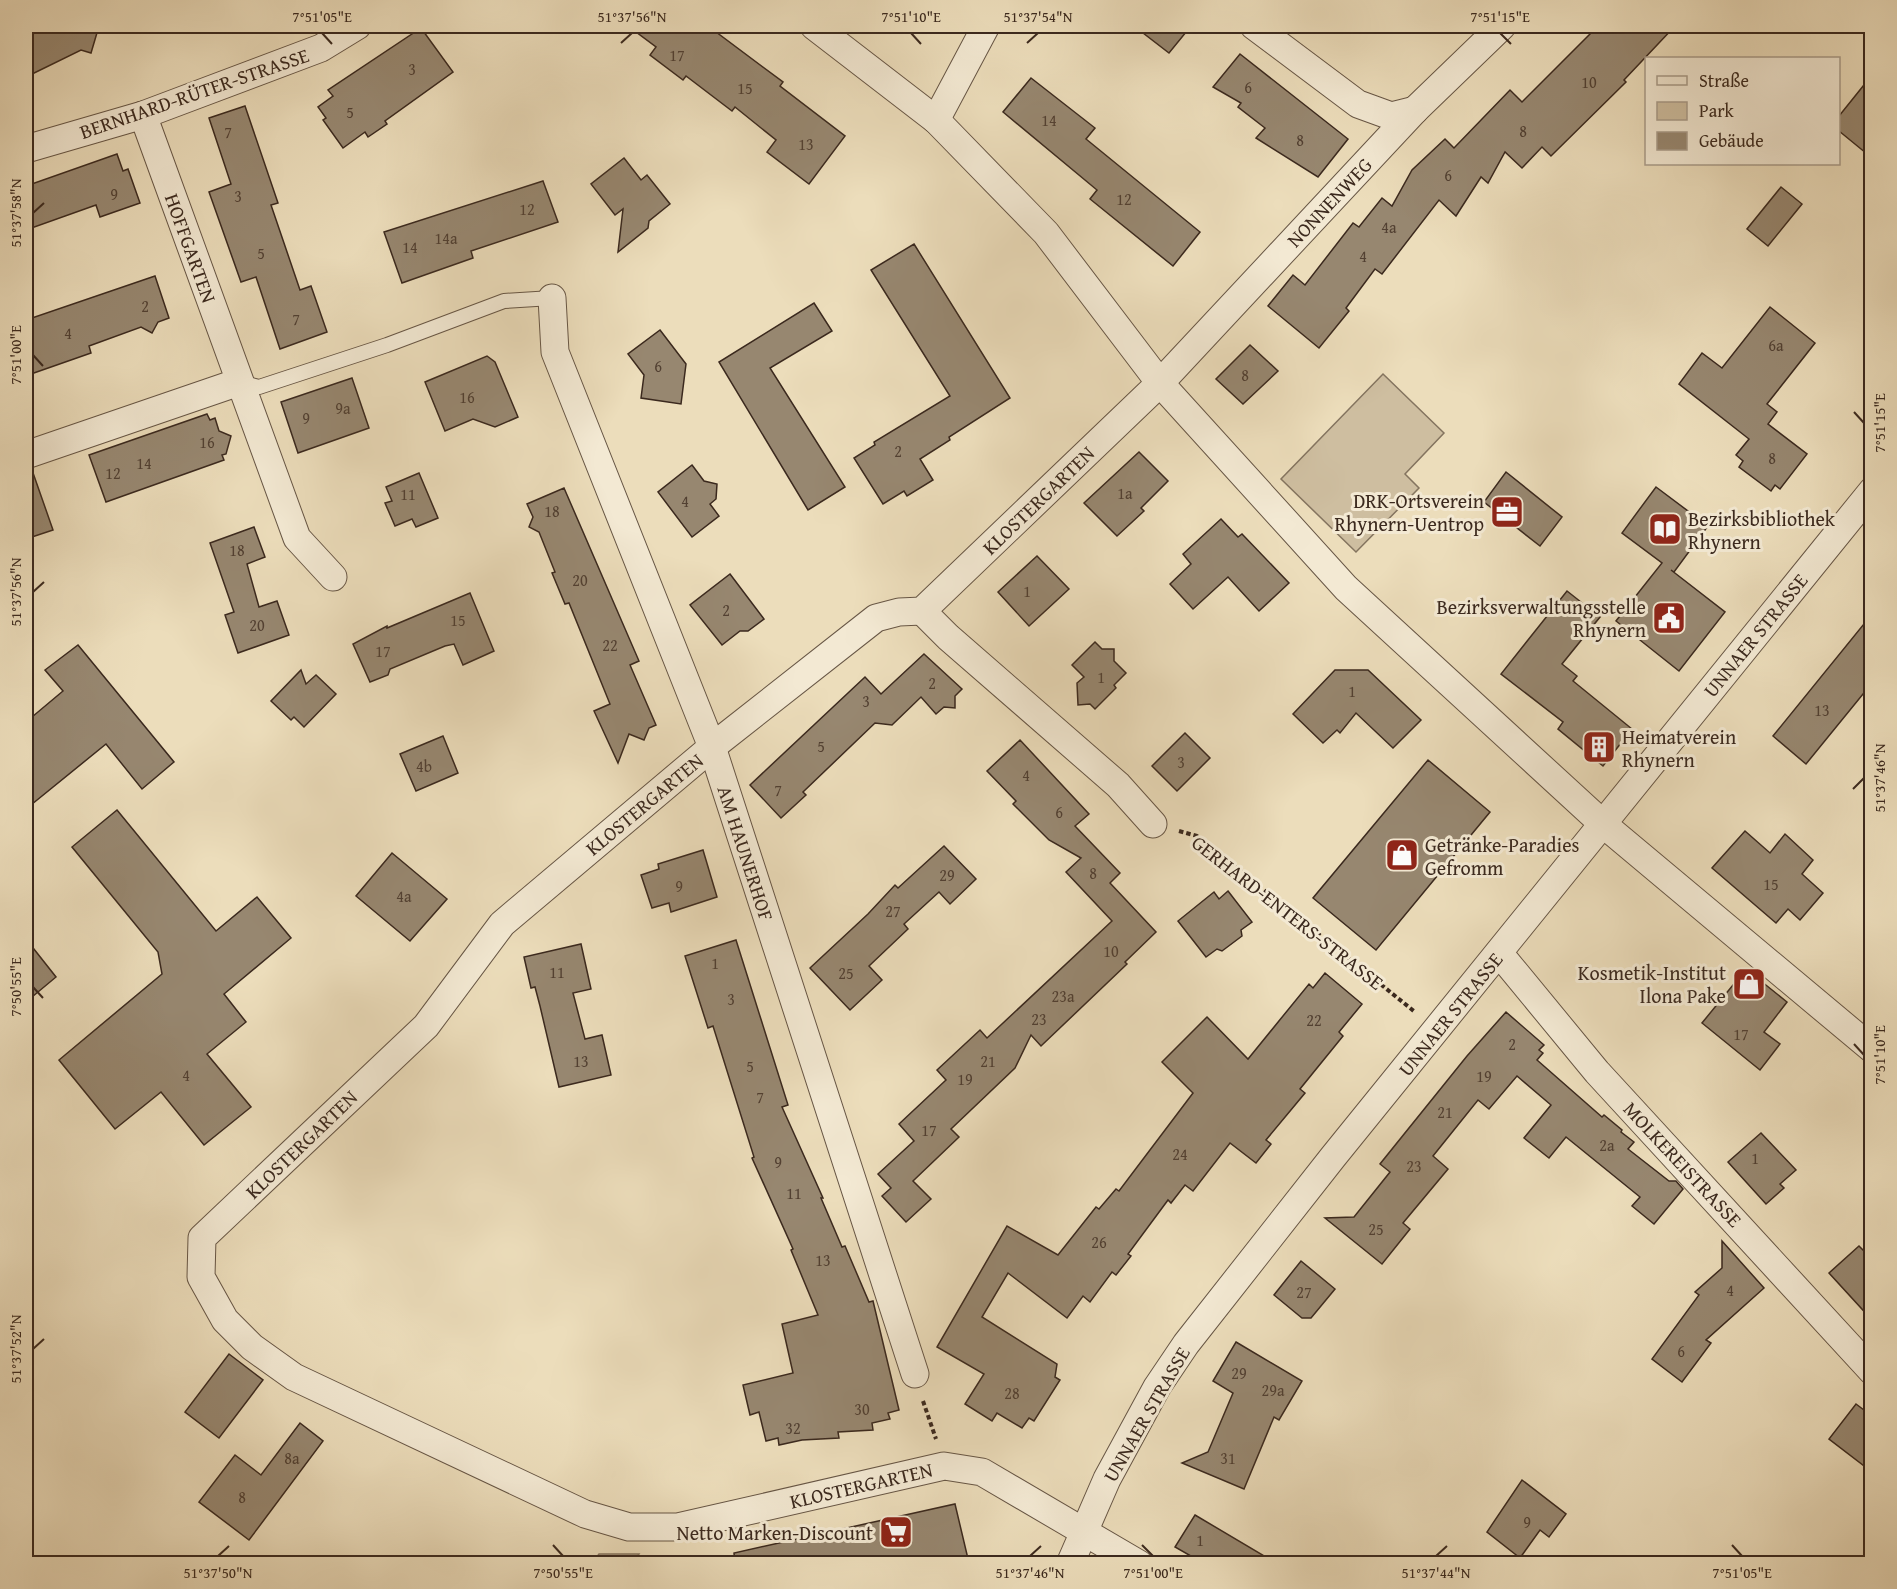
<svg xmlns="http://www.w3.org/2000/svg" width="1897" height="1589" viewBox="0 0 1897 1589" font-family="'Gentium Book Plus',serif">
  <rect width="100%" height="100%" fill="#ecddbb"/>
  <filter id="stains"><feTurbulence type="fractalNoise" baseFrequency=".00333" numOctaves="4"/><feColorMatrix values="0 0 0 0 .2 0 0 0 0 .09 0 0 0 0 .02 0 0 0 .5 -.17"/></filter>
  <radialGradient id="worn" r=".72"><stop offset=".6" stop-color="#630" stop-opacity="0"/><stop offset="1" stop-color="#630" stop-opacity=".3"/></radialGradient>
  <g fill="#cebea0" stroke="#84745f" stroke-width="1.5">
    <polygon points="1383,374 1444,433 1405,474 1419,488 1356,552 1281,479"/>
    <polygon points="599,1554 639,1554 633,1563 592,1563"/>
  </g>
  <g fill="#978770" stroke="#3b291e" stroke-width="1.5">
    <polygon points="50,26 99,26 91,53 81,50 26,77 26,37"/>
    <polygon points="628,26 708,26 783,82 780,86 845,136 809,184 767,152 776,140 735,107 732,111 686,76 683,80 650,55 656,47"/>
    <polygon points="1134,26 1191,26 1169,53"/>
    <polygon points="1598,26 1675,26 1624,80 1626,82 1551,156 1542,147 1522,168 1505,152 1488,183 1481,177 1456,216 1439,200 1382,274 1375,269 1346,308 1349,311 1319,348 1268,306 1293,275 1305,285 1353,223 1359,227 1382,198 1392,206 1412,170 1445,139 1454,148 1510,90 1522,102"/>
    <polygon points="421,28 453,72 385,121 387,124 368,137 365,132 343,148 323,120 326,118 318,107 333,96 328,90"/>
    <polygon points="1240,54 1348,139 1318,177 1256,138 1265,128 1238,107 1241,103 1213,87"/>
    <polygon points="1872,75 1872,158 1839,131 1839,116"/>
    <polygon points="1031,78 1095,128 1086,139 1200,232 1173,266 1090,199 1097,190 1003,112"/>
    <polygon points="245,106 278,203 271,205 300,290 311,286 327,332 280,349 256,277 241,282 209,192 231,184 209,118"/>
    <polygon points="117,154 123,171 128,169 140,203 100,217 96,205 26,230 26,186"/>
    <polygon points="624,158 641,180 647,175 670,204 649,221 648,228 618,252 623,209 615,215 591,184"/>
    <polygon points="543,181 558,222 471,251 473,258 402,283 384,232"/>
    <polygon points="1781,187 1802,204 1768,246 1747,229"/>
    <polygon points="914,244 1010,398 949,437 950,440 920,459 933,480 907,496 904,491 883,504 854,458 875,445 874,442 950,396 871,270"/>
    <polygon points="155,276 169,318 158,322 152,333 141,327 89,346 91,353 31,374 26,359 26,320"/>
    <polygon points="814,303 832,331 770,368 845,487 808,510 719,362"/>
    <polygon points="1770,307 1815,343 1767,404 1777,412 1768,424 1807,454 1780,489 1775,485 1771,491 1739,467 1743,461 1736,455 1749,439 1679,384 1702,353 1722,368"/>
    <polygon points="660,330 686,364 681,404 641,398 644,375 628,354"/>
    <polygon points="1250,345 1278,371 1243,404 1216,379"/>
    <polygon points="487,356 495,362 518,417 495,427 473,419 445,431 425,382"/>
    <polygon points="352,378 369,428 298,453 281,402"/>
    <polygon points="207,414 210,420 215,418 219,431 231,436 226,454 222,455 224,460 106,502 89,455"/>
    <polygon points="1139,452 1168,481 1141,508 1144,511 1117,536 1084,503"/>
    <polygon points="692,465 704,481 717,484 716,499 710,504 719,516 692,537 658,492"/>
    <polygon points="26,470 32,470 53,530 26,539"/>
    <polygon points="1506,472 1562,517 1540,546 1484,502"/>
    <polygon points="419,473 438,518 416,527 412,519 395,526 385,503 392,501 386,487"/>
    <polygon points="1656,487 1708,526 1674,572 1671,570 1725,612 1679,671 1616,621 1662,563 1622,533"/>
    <polygon points="564,488 639,661 630,665 656,725 649,728 644,740 629,734 618,763 594,711 610,704 569,603 565,604 552,573 555,572 539,532 529,527 533,517 527,504"/>
    <polygon points="1221,519 1238,537 1242,534 1289,583 1259,611 1228,577 1193,609 1170,584 1191,564 1183,554"/>
    <polygon points="254,527 265,557 247,564 259,607 277,601 289,635 238,653 225,615 234,612 210,543"/>
    <polygon points="1037,556 1069,589 1029,626 998,592"/>
    <polygon points="730,574 764,619 748,631 740,631 722,645 690,605"/>
    <polygon points="1567,591 1600,617 1562,664 1577,676 1573,681 1632,729 1603,766 1558,729 1563,722 1501,674"/>
    <polygon points="470,593 494,651 463,665 454,644 445,646 390,669 388,675 370,682 353,644 387,626 387,628"/>
    <polygon points="1872,614 1872,683 1806,764 1773,736"/>
    <polygon points="1095,642 1102,649 1114,649 1114,661 1126,673 1114,685 1116,688 1095,709 1090,704 1078,705 1077,683 1084,677 1072,665"/>
    <polygon points="78,645 174,762 142,789 106,744 26,809 26,722 63,691 45,670"/>
    <polygon points="924,654 962,689 955,696 955,708 944,707 936,714 921,697 892,725 875,723 803,792 806,795 781,818 750,785 865,677 881,694"/>
    <polygon points="301,670 306,684 316,675 336,694 304,727 294,717 291,720 271,701"/>
    <polygon points="1335,670 1368,670 1421,720 1393,748 1356,713 1340,733 1337,730 1323,743 1293,714"/>
    <polygon points="1185,733 1210,758 1177,791 1152,766"/>
    <polygon points="443,736 458,773 416,791 400,754"/>
    <polygon points="1020,740 1089,814 1075,826 1120,873 1110,883 1156,932 1125,962 1127,964 1041,1046 1031,1035 1015,1068 951,1129 959,1137 913,1181 931,1199 906,1222 882,1196 891,1188 878,1174 914,1141 899,1124 946,1080 937,1070 980,1030 987,1038 1112,921 1066,872 1081,858 1049,840 1013,804 1016,801 987,771"/>
    <polygon points="1428,760 1490,812 1376,950 1313,898"/>
    <polygon points="117,810 216,931 257,897 291,938 224,994 246,1022 207,1054 251,1107 204,1145 161,1092 115,1129 59,1060 162,974 158,952 72,847"/>
    <polygon points="1745,831 1770,853 1785,834 1813,860 1802,874 1823,893 1800,920 1788,909 1776,923 1712,868"/>
    <polygon points="944,846 976,879 950,904 939,892 904,924 908,929 869,966 882,980 850,1010 810,968 868,914 895,885 898,888"/>
    <polygon points="703,850 717,897 671,912 669,903 652,908 641,875 659,869 658,864"/>
    <polygon points="392,853 447,899 410,941 356,896"/>
    <polygon points="1228,891 1252,922 1241,930 1242,936 1222,951 1217,949 1206,957 1178,921 1214,892 1219,899"/>
    <polygon points="26,939 56,977 26,1002"/>
    <polygon points="736,940 788,1105 782,1107 823,1198 821,1198 842,1247 845,1246 869,1302 873,1301 899,1410 888,1413 890,1419 872,1423 873,1430 838,1432 839,1438 802,1440 779,1445 778,1438 766,1441 759,1412 750,1415 743,1385 793,1373 782,1324 818,1315 791,1250 793,1249 752,1158 754,1157 713,1026 708,1028 685,956"/>
    <polygon points="581,944 591,989 573,993 585,1039 602,1035 611,1075 559,1087 540,1006 535,987 531,988 524,957"/>
    <polygon points="1746,969 1787,1002 1764,1032 1780,1044 1760,1070 1702,1023"/>
    <polygon points="1325,973 1362,1004 1339,1032 1343,1036 1300,1089 1305,1093 1266,1140 1271,1144 1256,1163 1230,1143 1193,1191 1185,1185 1171,1203 1168,1200 1128,1254 1131,1256 1116,1275 1112,1272 1090,1302 1083,1296 1067,1318 1008,1273 982,1317 1057,1364 1055,1377 1060,1380 1034,1421 1029,1418 1022,1428 997,1413 992,1421 965,1404 984,1374 937,1347 1007,1226 1058,1255 1096,1207 1099,1209 1116,1189 1119,1191 1193,1093 1162,1062 1207,1017 1248,1059 1309,984 1313,988"/>
    <polygon points="1506,1012 1544,1045 1539,1050 1543,1053 1537,1060 1602,1117 1604,1115 1622,1130 1621,1132 1634,1142 1628,1149 1669,1181 1676,1181 1683,1189 1654,1224 1632,1206 1640,1197 1566,1137 1549,1158 1524,1138 1551,1105 1517,1076 1489,1109 1478,1100 1433,1156 1448,1169 1403,1223 1410,1229 1382,1264 1325,1218 1354,1217 1390,1172 1380,1164 1467,1056"/>
    <polygon points="1761,1133 1796,1170 1780,1184 1784,1188 1766,1204 1728,1162"/>
    <polygon points="1722,1241 1764,1288 1706,1340 1711,1343 1682,1382 1652,1359 1699,1295 1695,1292 1722,1268"/>
    <polygon points="1859,1246 1872,1259 1872,1320 1829,1273"/>
    <polygon points="1301,1261 1335,1289 1311,1318 1302,1318 1274,1295"/>
    <polygon points="1236,1342 1302,1381 1279,1420 1274,1417 1244,1489 1182,1463 1208,1452 1233,1393 1213,1381"/>
    <polygon points="229,1354 263,1380 219,1438 185,1412"/>
    <polygon points="1856,1404 1872,1416 1872,1472 1829,1439"/>
    <polygon points="300,1423 323,1441 249,1540 199,1502 235,1455 261,1475"/>
    <polygon points="1522,1480 1566,1514 1549,1537 1540,1530 1520,1558 1487,1532"/>
    <polygon points="955,1504 969,1563 735,1563 734,1553"/>
    <polygon points="1195,1515 1276,1563 1203,1563 1175,1547"/>
  </g>
  <g fill="none" stroke-linecap="round" stroke-linejoin="round">
    <defs>
      <polyline id="lane" points="240,382 259,387 387,345 504,301 552,298"/>
      <g id="street">
        <polyline points="814,26 936,120 1046,233 1160,383 1346,588 1603,824 1872,1049"/>
        <polyline points="1254,26 1358,104 1391,116 1415,110"/>
        <polyline points="143,115 297,538 333,577"/>
        <polyline points="936,120 986,26"/>
        <polyline points="26,149 143,115 321,48 357,26"/>
        <polyline points="552,298 555,352 712,747 915,1374"/>
        <polyline points="26,455 239,382"/>
        <polyline points="922,611 948,637 1118,785 1153,824"/>
        <polyline points="1499,953 1597,1072 1872,1371"/>
        <polyline points="1070,1564 1107,1479 1157,1387 1186,1344 1333,1157 1872,491"/>
        <polyline points="1139,1564 982,1472 944,1466 678,1527 629,1527 585,1514 294,1377 252,1347 225,1320 201,1277 202,1238 426,1026 502,924 712,747 876,618 899,612 922,611 1160,383 1415,110 1502,26"/>
      </g>
    </defs>
    <use href="#lane" stroke="#675645" stroke-width="16"/>
    <use href="#street" stroke="#675645" stroke-width="29"/>
    <g stroke="#3b291e" stroke-width="4" stroke-dasharray="4.5 3" stroke-linecap="butt">
      <polyline points="1179,831 1197,836 1415,1012"/>
      <polyline points="923,1401 936,1439"/>
    </g>
    <use href="#lane" stroke="#f3e9d3" stroke-width="14"/>
    <use href="#street" stroke="#f3e9d3" stroke-width="27"/>
  </g>
  <path fill="none" stroke="#3b291e" stroke-width="2" d="M322,33L332,44M911,33L921,44M1500,33L1511,44M621,43L632,33M1027,43L1038,33M33,213L44,203M33,355L43,366M1854,412L1864,423M33,592L44,582M1853,789L1864,778M33,987L43,998M1854,1044L1864,1055M33,1349L44,1339M553,1545L563,1556M1142,1545L1153,1556M1732,1545L1742,1556M218,1556L229,1546M1030,1556L1041,1546M1436,1556L1447,1546"/>
  <defs>
    <symbol id="office-square" viewBox="-11 -11 22 22"><rect x="-9" y="-9" width="18" height="18" rx="4" fill="#8f2418" stroke="#f3e9d3"/><path d="M-6-3h4V-5.5h4V-3h4V5H-6ZM-1-4.5V-3h2v-1.5ZM-6 0V1H6V0Z" fill="#fff"/></symbol>
    <symbol id="library-square" viewBox="-11 -11 22 22"><rect x="-9" y="-9" width="18" height="18" rx="4" fill="#8f2418" stroke="#f3e9d3"/><path d="M-6-4Q-3-5.5-.7-3.5V5Q-3 3-6 4ZM6-4Q3-5.5 .7-3.5V5Q3 3 6 4Z" fill="#fff"/></symbol>
    <symbol id="civic-square" viewBox="-11 -11 22 22"><rect x="-9" y="-9" width="18" height="18" rx="4" fill="#8f2418" stroke="#f3e9d3"/><path d="M-.6-6.5H3V-4.5H.6V-3L4-1V1h2V6H-6V1h2V-1L-.6-3ZM-1.2 2.5V6h2.4V2.5Z" fill="#fff"/></symbol>
    <symbol id="building-square" viewBox="-11 -11 22 22"><rect x="-9" y="-9" width="18" height="18" rx="4" fill="#8f2418" stroke="#f3e9d3"/><path d="M-4-6H4V6H1V3H-1V6H-4ZM-2.5-4.3h1.7v1.8h-1.7ZM.8-4.3h1.7v1.8H.8ZM-2.5-1h1.7V.8h-1.7ZM.8-1h1.7V.8H.8Z" fill="#fff"/></symbol>
    <symbol id="shop-square" viewBox="-11 -11 22 22"><rect x="-9" y="-9" width="18" height="18" rx="4" fill="#8f2418" stroke="#f3e9d3"/><path d="M-5-2.5h2.3a2.7 3.5 0 0 1 5.4 0H5L5.5 6h-11ZM-1.5-2.5h3a1.5 2.3 0 0 0-3 0Z" fill="#fff"/></symbol>
    <symbol id="supermarket-square" viewBox="-11 -11 22 22"><rect x="-9" y="-9" width="18" height="18" rx="4" fill="#8f2418" stroke="#f3e9d3"/><path d="M-6-5.5h2.5l.6 2H6L4.5 2H-2.5L-4.4-4H-6ZM-1.5 3.2a1.3 1.3 0 1 0 .1 0ZM3 3.2a1.3 1.3 0 1 0 .1 0Z" fill="#fff"/></symbol>
  </defs>
  <g fill-rule="evenodd">
    <use href="#office-square" x="1488" y="493" width="38" height="38"/>
    <use href="#library-square" x="1646" y="510" width="38" height="38"/>
    <use href="#civic-square" x="1650" y="599" width="38" height="38"/>
    <use href="#building-square" x="1580" y="728" width="38" height="38"/>
    <use href="#shop-square" x="1383" y="836" width="38" height="38"/>
    <use href="#shop-square" x="1730" y="965" width="38" height="38"/>
    <use href="#supermarket-square" x="877" y="1513" width="38" height="38"/>
  </g>
  <g text-anchor="middle" dominant-baseline="central" stroke-width="6" stroke-linejoin="round" paint-order="stroke">
    <g font-size="16" fill="#524032">
      <text x="677" y="55">17</text>
      <text x="412" y="69">3</text>
      <text x="1589" y="82">10</text>
      <text x="1248" y="87">6</text>
      <text x="745" y="88">15</text>
      <text x="350" y="112">5</text>
      <text x="1049" y="120">14</text>
      <text x="1523" y="131">8</text>
      <text x="228" y="132">7</text>
      <text x="1300" y="140">8</text>
      <text x="806" y="144">13</text>
      <text x="1448" y="175">6</text>
      <text x="114" y="194">9</text>
      <text x="238" y="196">3</text>
      <text x="1124" y="199">12</text>
      <text x="527" y="209">12</text>
      <text x="1389" y="227">4a</text>
      <text x="446" y="238">14a</text>
      <text x="410" y="247">14</text>
      <text x="261" y="253">5</text>
      <text x="1363" y="256">4</text>
      <text x="145" y="306">2</text>
      <text x="296" y="319">7</text>
      <text x="68" y="333">4</text>
      <text x="1776" y="345">6a</text>
      <text x="658" y="366">6</text>
      <text x="1245" y="375">8</text>
      <text x="467" y="397">16</text>
      <text x="343" y="408">9a</text>
      <text x="306" y="418">9</text>
      <text x="207" y="442">16</text>
      <text x="898" y="451">2</text>
      <text x="1772" y="458">8</text>
      <text x="144" y="463">14</text>
      <text x="113" y="473">12</text>
      <text x="1125" y="493">1a</text>
      <text x="408" y="494">11</text>
      <text x="685" y="501">4</text>
      <text x="552" y="511">18</text>
      <text x="237" y="550">18</text>
      <text x="580" y="580">20</text>
      <text x="1027" y="591">1</text>
      <text x="726" y="610">2</text>
      <text x="458" y="620">15</text>
      <text x="257" y="625">20</text>
      <text x="610" y="645">22</text>
      <text x="383" y="651">17</text>
      <text x="1101" y="677">1</text>
      <text x="932" y="683">2</text>
      <text x="1352" y="691">1</text>
      <text x="866" y="701">3</text>
      <text x="1822" y="710">13</text>
      <text x="821" y="746">5</text>
      <text x="1181" y="762">3</text>
      <text x="424" y="766">4b</text>
      <text x="1026" y="775">4</text>
      <text x="778" y="790">7</text>
      <text x="1059" y="812">6</text>
      <text x="1093" y="873">8</text>
      <text x="947" y="875">29</text>
      <text x="1771" y="884">15</text>
      <text x="679" y="886">9</text>
      <text x="404" y="896">4a</text>
      <text x="893" y="911">27</text>
      <text x="1111" y="951">10</text>
      <text x="715" y="963">1</text>
      <text x="557" y="972">11</text>
      <text x="846" y="973">25</text>
      <text x="1063" y="996">23a</text>
      <text x="731" y="999">3</text>
      <text x="1039" y="1019">23</text>
      <text x="1314" y="1020">22</text>
      <text x="1741" y="1034">17</text>
      <text x="1512" y="1044">2</text>
      <text x="581" y="1061">13</text>
      <text x="988" y="1061">21</text>
      <text x="750" y="1066">5</text>
      <text x="186" y="1075">4</text>
      <text x="1484" y="1076">19</text>
      <text x="965" y="1079">19</text>
      <text x="760" y="1097">7</text>
      <text x="1445" y="1112">21</text>
      <text x="929" y="1130">17</text>
      <text x="1607" y="1145">2a</text>
      <text x="1180" y="1154">24</text>
      <text x="1755" y="1158">1</text>
      <text x="778" y="1162">9</text>
      <text x="1414" y="1166">23</text>
      <text x="794" y="1193">11</text>
      <text x="1376" y="1229">25</text>
      <text x="1099" y="1242">26</text>
      <text x="823" y="1260">13</text>
      <text x="1730" y="1290">4</text>
      <text x="1304" y="1292">27</text>
      <text x="1681" y="1351">6</text>
      <text x="1239" y="1373">29</text>
      <text x="1273" y="1390">29a</text>
      <text x="1012" y="1393">28</text>
      <text x="862" y="1409">30</text>
      <text x="793" y="1428">32</text>
      <text x="292" y="1458">8a</text>
      <text x="1228" y="1458">31</text>
      <text x="242" y="1497">8</text>
      <text x="1527" y="1522">9</text>
      <text x="1200" y="1540">1</text>
    </g>
    <g font-size="20" fill="#3b291e" stroke="#f3e9d3">
      <text transform="translate(194 93) rotate(-19)">BERNHARD-RÜTER-STRASSE</text>
      <text transform="translate(1329 202) rotate(-47)">NONNENWEG</text>
      <text transform="translate(191 248) rotate(70)">HOFFGARTEN</text>
      <text transform="translate(1038 500) rotate(-44)">KLOSTERGARTEN</text>
      <text transform="translate(1755 635) rotate(-51)">UNNAER STRASSE</text>
      <text transform="translate(644 804) rotate(-40)">KLOSTERGARTEN</text>
      <text transform="translate(746 853) rotate(72)">AM HAUNERHOF</text>
      <text transform="translate(1288 912) rotate(38)">GERHARD-ENTERS-STRASSE</text>
      <text transform="translate(1450 1014) rotate(-51)">UNNAER STRASSE</text>
      <text transform="translate(301 1144) rotate(-44)">KLOSTERGARTEN</text>
      <text transform="translate(1683 1164) rotate(47)">MOLKEREISTRASSE</text>
      <text transform="translate(1146 1414) rotate(-60)">UNNAER STRASSE</text>
      <text transform="translate(861 1485) rotate(-13)">KLOSTERGARTEN</text>
    </g>
    <g font-size="20" fill="#3b291e" stroke="#f3e9d3" text-anchor="end">
      <text x="1484" y="500">DRK-Ortsverein<tspan x="1484" dy="23">Rhynern-Uentrop</tspan></text>
      <text x="1688" y="518" text-anchor="start">Bezirksbibliothek<tspan x="1688" dy="23">Rhynern</tspan></text>
      <text x="1646" y="606">Bezirksverwaltungsstelle<tspan x="1646" dy="23">Rhynern</tspan></text>
      <text x="1622" y="736" text-anchor="start">Heimatverein<tspan x="1622" dy="23">Rhynern</tspan></text>
      <text x="1425" y="844" text-anchor="start">Getränke-Paradies<tspan x="1425" dy="23">Gefromm</tspan></text>
      <text x="1726" y="972">Kosmetik-Institut<tspan x="1726" dy="23">Ilona Pake</tspan></text>
      <text x="873" y="1532">Netto Marken-Discount</text>
    </g>
  </g>
  <rect width="1897" height="1589" fill="none" stroke="#ecddbb" stroke-width="66"/>
  <rect x="1645" y="57" width="195" height="108" fill="#f3e9d3" stroke="#a99c8b" stroke-width="1.5"/>
  <rect x="1657" y="76" width="30" height="9" fill="#f3e9d3" stroke="#a99c8b" stroke-width="1.5"/>
  <text x="1699" y="87" font-size="18" fill="#3b291e">Straße</text>
  <rect x="1657" y="102" width="30" height="18" fill="#cebea0" stroke="#a99c8b" stroke-width="1.5"/>
  <text x="1699" y="117" font-size="18" fill="#3b291e">Park</text>
  <rect x="1657" y="132" width="30" height="18" fill="#978770" stroke="#a99c8b" stroke-width="1.5"/>
  <text x="1699" y="147" font-size="18" fill="#3b291e">Gebäude</text>
  <rect x="33" y="33" width="1831" height="1523" fill="none" stroke="#3b291e" stroke-width="2"/>
  <g font-size="15" text-anchor="middle" fill="#3b291e">
    <text x="322" y="22">7°51'05"E</text>
    <text x="632" y="22">51°37'56"N</text>
    <text x="911" y="22">7°51'10"E</text>
    <text x="1038" y="22">51°37'54"N</text>
    <text x="1500" y="22">7°51'15"E</text>
    <text transform="translate(16 213) rotate(-90)" y="5">51°37'58"N</text>
    <text transform="translate(16 355) rotate(-90)" y="5">7°51'00"E</text>
    <text transform="translate(1880 423) rotate(-90)" y="5">7°51'15"E</text>
    <text transform="translate(16 592) rotate(-90)" y="5">51°37'56"N</text>
    <text transform="translate(1880 778) rotate(-90)" y="5">51°37'46"N</text>
    <text transform="translate(16 987) rotate(-90)" y="5">7°50'55"E</text>
    <text transform="translate(1880 1055) rotate(-90)" y="5">7°51'10"E</text>
    <text transform="translate(16 1349) rotate(-90)" y="5">51°37'52"N</text>
    <text x="218" y="1578">51°37'50"N</text>
    <text x="563" y="1578">7°50'55"E</text>
    <text x="1030" y="1578">51°37'46"N</text>
    <text x="1153" y="1578">7°51'00"E</text>
    <text x="1436" y="1578">51°37'44"N</text>
    <text x="1742" y="1578">7°51'05"E</text>
  </g>
  <rect width="100%" height="100%" filter="url(#stains)"/>
  <rect width="100%" height="100%" fill="url(#worn)"/>
</svg>
